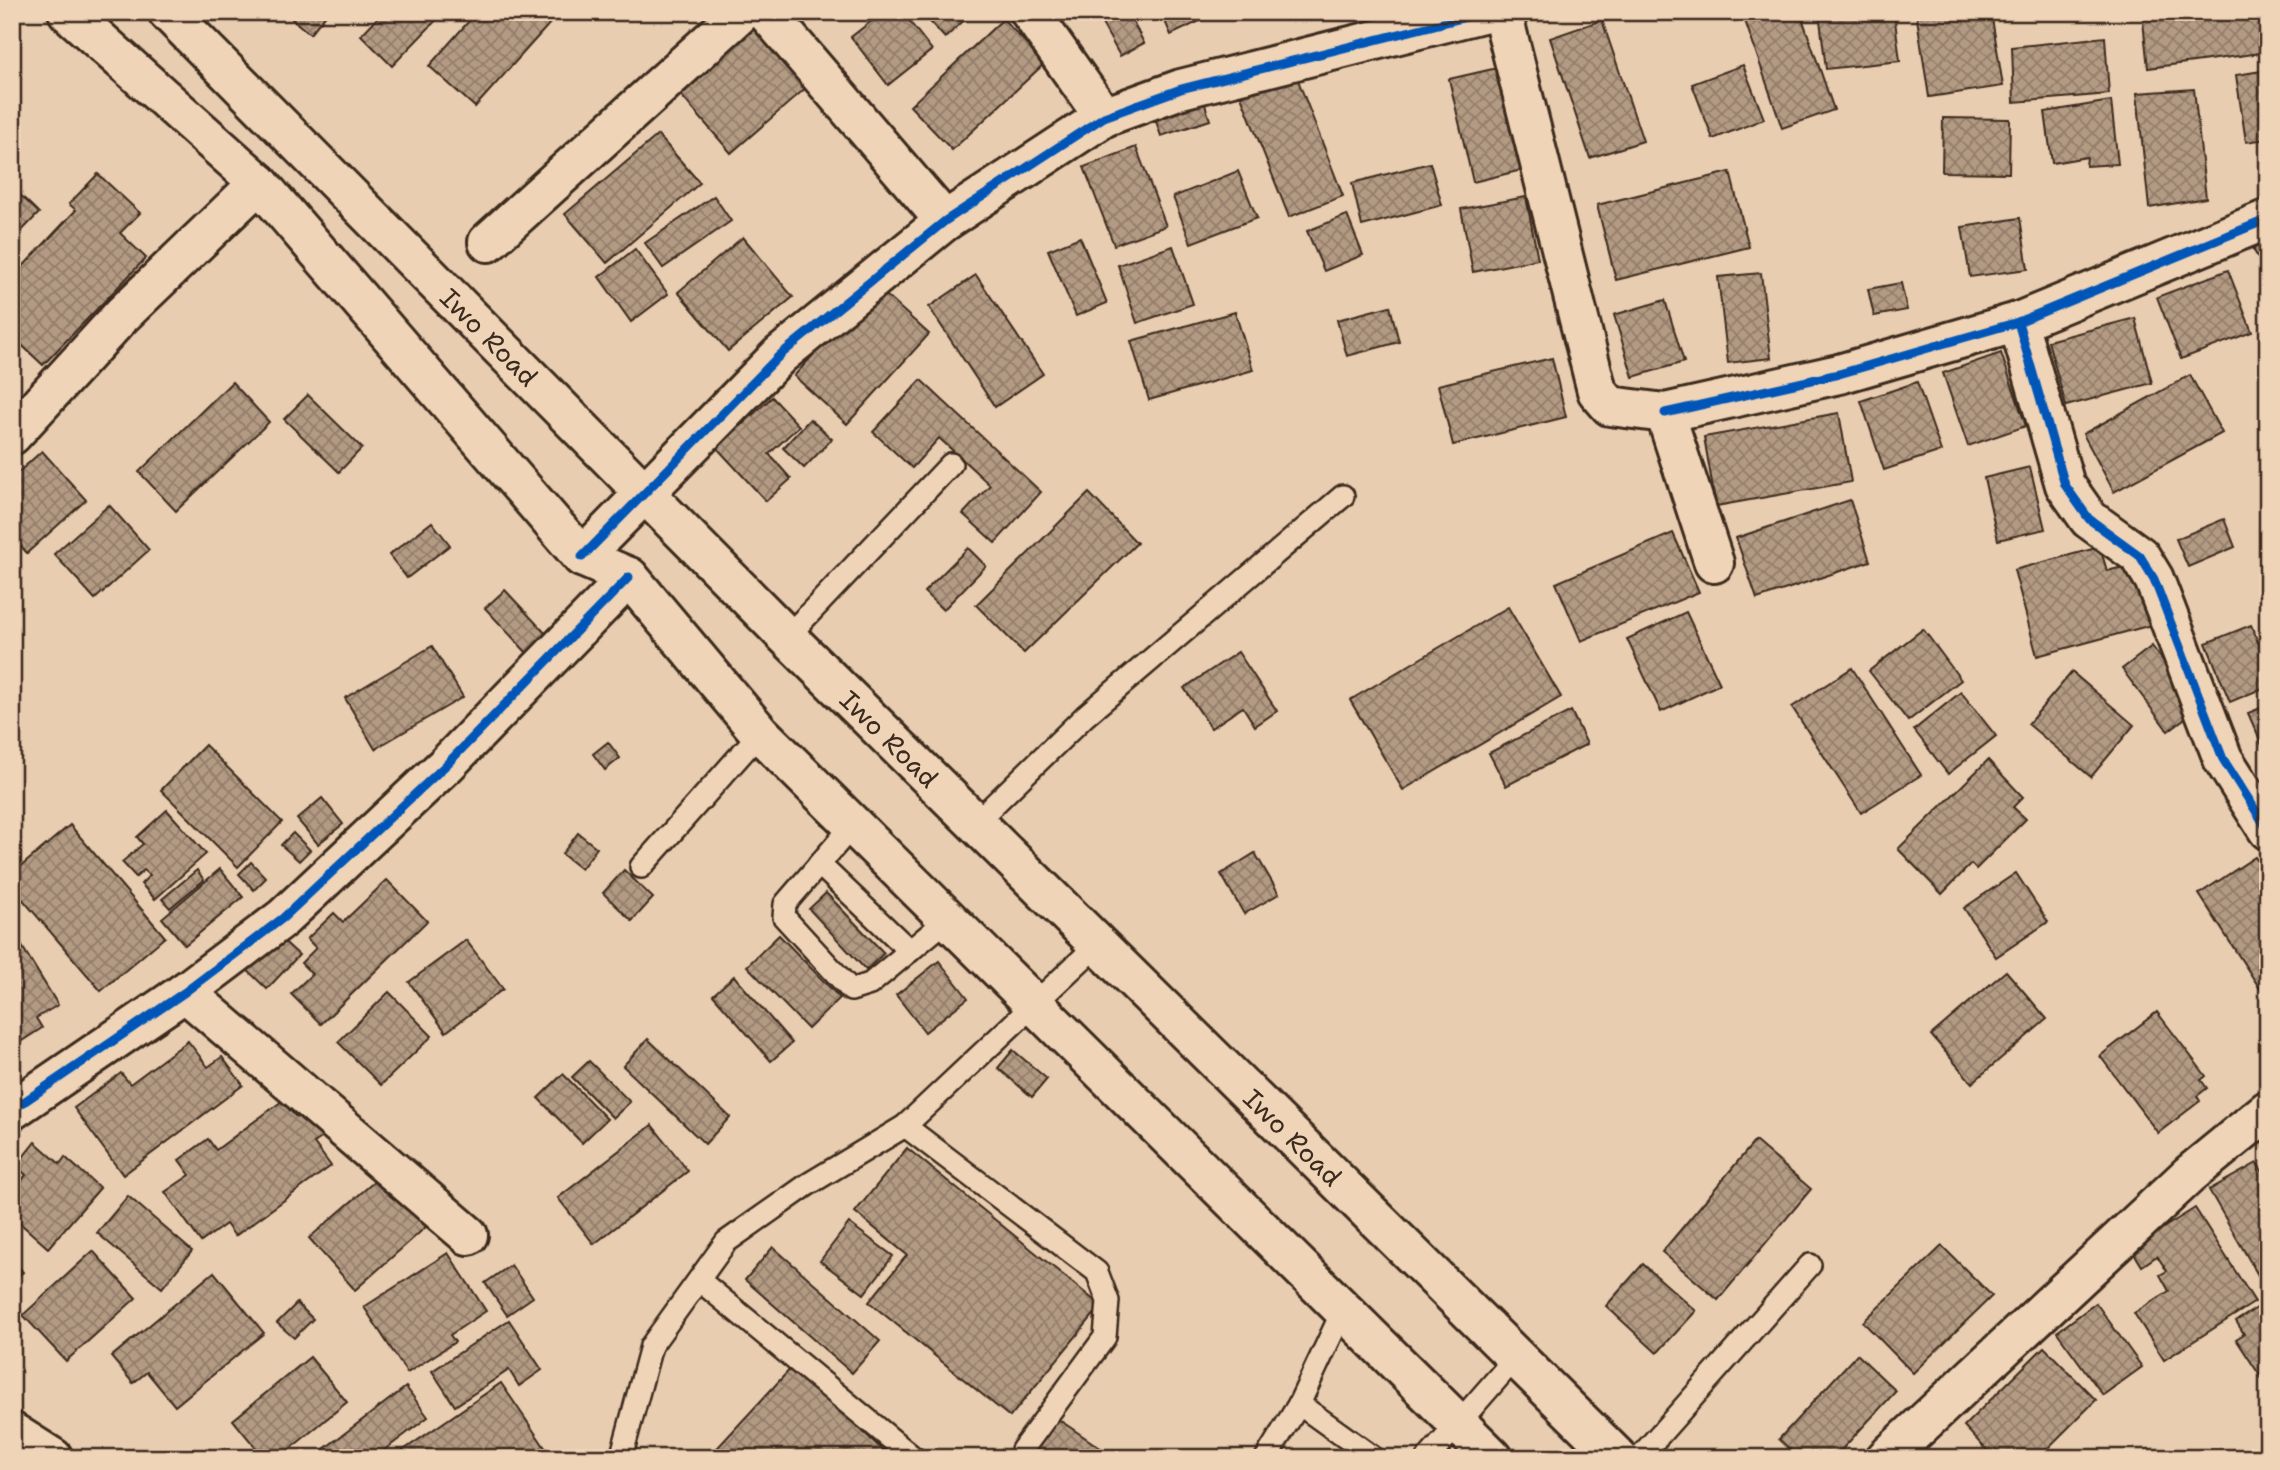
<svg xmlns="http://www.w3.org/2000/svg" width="2280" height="1470" viewBox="0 0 2280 1470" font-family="'Shantell Sans',sans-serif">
  <defs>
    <pattern id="building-cross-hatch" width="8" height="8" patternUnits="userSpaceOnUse" patternTransform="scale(1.75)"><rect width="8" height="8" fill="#b39a83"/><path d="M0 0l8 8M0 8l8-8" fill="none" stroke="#937e6b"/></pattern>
  </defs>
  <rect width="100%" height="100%" fill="#e9cdb1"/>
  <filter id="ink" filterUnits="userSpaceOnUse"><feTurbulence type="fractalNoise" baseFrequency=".0143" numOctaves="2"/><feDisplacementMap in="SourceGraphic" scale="14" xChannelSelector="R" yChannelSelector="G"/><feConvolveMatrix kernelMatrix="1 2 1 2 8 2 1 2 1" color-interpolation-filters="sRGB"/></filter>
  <g filter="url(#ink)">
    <g fill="url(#building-cross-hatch)" stroke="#3b2a1e" stroke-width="2">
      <polygon points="297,12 328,12 310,34 292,19"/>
      <polygon points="383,12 444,12 392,66 361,35"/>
      <polygon points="477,12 560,12 475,107 429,66"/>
      <polygon points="883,12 902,12 932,50 888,85 851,37"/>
      <polygon points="921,12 973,12 945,38"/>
      <polygon points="1072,12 1093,12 1076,21"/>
      <polygon points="1119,12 1128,12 1144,43 1120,56 1101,22"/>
      <polygon points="1161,12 1205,12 1208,17 1171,35"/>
      <polygon points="1742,12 1800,12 1834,110 1782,128"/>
      <polygon points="1819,12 1894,12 1900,61 1826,69"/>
      <polygon points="1916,12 1991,12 2003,86 1929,97"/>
      <polygon points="2142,12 2268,12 2268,52 2148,68"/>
      <polygon points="1003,19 1045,63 952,150 910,106"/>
      <polygon points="1602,20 1643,141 1590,158 1550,38"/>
      <polygon points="762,21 814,81 731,153 679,93"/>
      <polygon points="2105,37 2109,94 2014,102 2012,47"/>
      <polygon points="1743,65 1764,119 1713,139 1692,84"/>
      <polygon points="1506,66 1530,168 1473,182 1449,79"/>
      <polygon points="2268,70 2268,139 2246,142 2236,75"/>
      <polygon points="1296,75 1343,196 1289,217 1241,96"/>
      <polygon points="2194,89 2206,198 2149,208 2137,93"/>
      <polygon points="1202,95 1210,120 1161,136 1153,112"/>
      <polygon points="2111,101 2118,164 2086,166 2087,157 2052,163 2045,112"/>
      <polygon points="1943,118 2010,119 2009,173 1942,172"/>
      <polygon points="658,135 700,183 607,263 565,214"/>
      <polygon points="1136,147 1166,226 1114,245 1084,167"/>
      <polygon points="1430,163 1442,205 1362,226 1352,183"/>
      <polygon points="1238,171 1257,218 1191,243 1173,197"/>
      <polygon points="1730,172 1749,247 1616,280 1597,205"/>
      <polygon points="98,174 140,213 120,233 146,258 43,365 12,336 12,278 76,210 69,204"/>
      <polygon points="12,187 39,213 12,241"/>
      <polygon points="714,196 731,221 663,268 645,243"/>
      <polygon points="1526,197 1538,259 1473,272 1461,209"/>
      <polygon points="1347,215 1363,255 1324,271 1307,231"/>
      <polygon points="2020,218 2028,269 1970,277 1962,227"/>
      <polygon points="743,237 793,297 728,351 678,292"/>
      <polygon points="1080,237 1107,303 1076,316 1048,250"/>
      <polygon points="2268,240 2268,275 2253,249"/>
      <polygon points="1173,246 1193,304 1137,323 1118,265"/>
      <polygon points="635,249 668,294 631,322 599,277"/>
      <polygon points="2228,270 2252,332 2181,359 2157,297"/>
      <polygon points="1761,273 1771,358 1728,363 1718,277"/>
      <polygon points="976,275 1043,374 995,407 929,307"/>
      <polygon points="1901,283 1907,310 1874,316 1868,289"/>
      <polygon points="876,286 929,334 847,424 794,376"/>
      <polygon points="1665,300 1684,362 1633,377 1614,315"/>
      <polygon points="1390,306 1399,342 1347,356 1337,320"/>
      <polygon points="1235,312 1253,370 1149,400 1131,341"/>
      <polygon points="2135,318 2152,383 2066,406 2048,341"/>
      <polygon points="2001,353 2026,426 1968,446 1943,373"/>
      <polygon points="1552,358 1566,417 1453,445 1438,385"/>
      <polygon points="2190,375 2222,433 2114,492 2083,434"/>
      <polygon points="921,380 1041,492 995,543 963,514 990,485 939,438 912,468 873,432"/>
      <polygon points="232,382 269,422 176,511 139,472"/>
      <polygon points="1917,382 1941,451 1884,470 1861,401"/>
      <polygon points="308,395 362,448 339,472 284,419"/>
      <polygon points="772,397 799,426 769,454 791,479 766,501 717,448"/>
      <polygon points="1839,413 1851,482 1716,506 1704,437"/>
      <polygon points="810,419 832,439 804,468 783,448"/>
      <polygon points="42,451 86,500 27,553 12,536 12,478"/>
      <polygon points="2030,467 2045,529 1998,540 1984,478"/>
      <polygon points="1089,493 1137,543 1024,653 976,605"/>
      <polygon points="1850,500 1870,561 1757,599 1736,538"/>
      <polygon points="109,505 149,550 95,599 54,554"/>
      <polygon points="2224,519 2235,547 2188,567 2176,539"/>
      <polygon points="432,522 450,545 407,578 389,555"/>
      <polygon points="1673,533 1699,592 1581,641 1556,583"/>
      <polygon points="2100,547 2107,571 2139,563 2155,624 2037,656 2014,570"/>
      <polygon points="968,548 986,566 943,610 924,592"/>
      <polygon points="505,590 547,635 527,653 485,608"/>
      <polygon points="1508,607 1561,697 1403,790 1350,700"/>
      <polygon points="1686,612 1720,684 1661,712 1627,639"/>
      <polygon points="2251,625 2268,667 2268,686 2230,702 2206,643"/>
      <polygon points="1923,629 1961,680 1908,721 1869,671"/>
      <polygon points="432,646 463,697 375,749 345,698"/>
      <polygon points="2152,646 2198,708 2168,731 2122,669"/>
      <polygon points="1238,652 1277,711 1255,726 1243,707 1211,728 1184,688"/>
      <polygon points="1852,668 1921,775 1861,813 1792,707"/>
      <polygon points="2072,672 2134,725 2091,777 2028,724"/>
      <polygon points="1961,692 1996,736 1948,774 1914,730"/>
      <polygon points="2268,705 2268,759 2248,713"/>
      <polygon points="1571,711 1587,744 1506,786 1489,753"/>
      <polygon points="608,742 620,758 605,770 593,754"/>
      <polygon points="205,745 282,822 238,867 161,790"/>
      <polygon points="1988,760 2023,797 2013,807 2026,819 1976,869 1971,864 1942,894 1898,849"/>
      <polygon points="322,798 343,824 318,844 297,819"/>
      <polygon points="167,810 206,854 155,899 141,884 150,875 144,870 136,877 122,862 143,844 137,837"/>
      <polygon points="70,825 165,937 101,991 12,887 12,874"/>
      <polygon points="293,833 310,850 299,861 281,845"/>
      <polygon points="578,833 597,848 581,869 562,854"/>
      <polygon points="1255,853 1279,894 1244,914 1221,874"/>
      <polygon points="2255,857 2268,876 2268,1001 2199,894"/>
      <polygon points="251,862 266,878 254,890 239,874"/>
      <polygon points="220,869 243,897 185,945 162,918"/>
      <polygon points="197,870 204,880 170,908 162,899"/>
      <polygon points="624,870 653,898 632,921 603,893"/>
      <polygon points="2016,873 2048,922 1996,957 1964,908"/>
      <polygon points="387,880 427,921 321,1024 291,994 312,974 301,963 316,948 307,939 334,913 343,922"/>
      <polygon points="826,893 884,953 866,970 809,909"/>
      <polygon points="12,930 58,1005 36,1018 42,1028 17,1044 12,1035"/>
      <polygon points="276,934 299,955 267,989 245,968"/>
      <polygon points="779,935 840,998 808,1029 747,966"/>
      <polygon points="466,940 503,989 446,1032 409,982"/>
      <polygon points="939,961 968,998 925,1032 896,995"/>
      <polygon points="2006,971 2047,1019 1972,1083 1931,1035"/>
      <polygon points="734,976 792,1043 771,1061 713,995"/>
      <polygon points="389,992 432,1036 381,1085 338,1042"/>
      <polygon points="2157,1012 2206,1076 2201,1080 2207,1088 2197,1096 2200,1101 2158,1133 2100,1056"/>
      <polygon points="648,1039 730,1117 705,1144 623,1066"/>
      <polygon points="188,1041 208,1067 222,1057 243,1085 123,1175 74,1108 121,1073 130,1084"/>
      <polygon points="1013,1050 1047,1079 1032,1097 998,1068"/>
      <polygon points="589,1061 630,1102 613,1118 572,1077"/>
      <polygon points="563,1074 607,1119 582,1143 538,1098"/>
      <polygon points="282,1101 295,1116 307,1108 326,1135 314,1143 331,1166 235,1236 226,1224 201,1242 165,1192 190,1175 179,1160 208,1139 216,1150"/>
      <polygon points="652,1125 688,1171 594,1244 558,1198"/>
      <polygon points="2268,1132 2268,1155 2259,1137"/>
      <polygon points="1755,1141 1811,1189 1718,1300 1662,1252"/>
      <polygon points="35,1142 60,1164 65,1157 100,1188 48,1248 12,1216 12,1183 16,1187 26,1175 16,1166"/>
      <polygon points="907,1148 1101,1306 1010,1417 869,1302 907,1255 855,1212"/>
      <polygon points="2257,1163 2268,1180 2266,1289 2209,1190"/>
      <polygon points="382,1175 427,1226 355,1290 309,1238"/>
      <polygon points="128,1196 192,1251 162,1288 97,1233"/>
      <polygon points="2195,1208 2255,1302 2164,1360 2134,1313 2169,1291 2160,1275 2167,1271 2157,1256 2142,1266 2131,1248"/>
      <polygon points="849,1223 893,1256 864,1294 820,1261"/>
      <polygon points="1942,1246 1992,1296 1913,1373 1863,1322"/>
      <polygon points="773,1247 880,1341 852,1373 745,1280"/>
      <polygon points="93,1251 136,1298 66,1361 23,1315"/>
      <polygon points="448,1253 486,1311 450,1335 455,1342 407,1373 364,1307"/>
      <polygon points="12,1259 23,1272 12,1281"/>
      <polygon points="1643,1264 1696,1311 1657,1353 1606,1306"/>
      <polygon points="511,1265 533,1297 507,1315 485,1283"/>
      <polygon points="214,1272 264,1333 175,1406 147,1372 133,1383 111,1357"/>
      <polygon points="2268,1301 2268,1388 2236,1339 2244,1334 2236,1321"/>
      <polygon points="297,1303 313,1319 294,1338 277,1323"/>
      <polygon points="2096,1303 2142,1367 2103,1395 2057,1332"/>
      <polygon points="509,1320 542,1370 519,1386 509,1370 455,1406 432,1371"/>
      <polygon points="2044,1347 2096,1400 2038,1458 1994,1458 1964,1426"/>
      <polygon points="1857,1354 1896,1391 1834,1458 1799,1458 1779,1439"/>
      <polygon points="310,1357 347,1402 279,1458 264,1458 233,1420"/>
      <polygon points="793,1366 887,1454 884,1458 708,1458"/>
      <polygon points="501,1383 552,1458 392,1458"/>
      <polygon points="406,1387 428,1417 374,1458 312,1458"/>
      <polygon points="1055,1417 1115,1458 1027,1458"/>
    </g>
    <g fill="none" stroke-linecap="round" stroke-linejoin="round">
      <defs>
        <g id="service">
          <polyline points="787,637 951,464"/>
          <polyline points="975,823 1085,716 1343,496"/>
          <polyline points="853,825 785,904 784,917 851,990 870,984 948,919"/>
          <polyline points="819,864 910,951"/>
          <polyline points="641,867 760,733"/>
          <polyline points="905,1126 1097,1272 1108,1301 1105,1337 1022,1450"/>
          <polyline points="699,1280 914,1458"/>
          <polyline points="1343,1310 1299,1404 1374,1458"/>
          <polyline points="621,1458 651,1346 726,1242 807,1185 905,1126 1098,944"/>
          <polyline points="1266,1458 1299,1404"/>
          <polyline points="1428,1458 1516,1357"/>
          <polyline points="1639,1458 1810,1265"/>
        </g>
        <g id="minor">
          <polyline points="766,12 945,221"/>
          <polyline points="1030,12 1104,117"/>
          <polyline points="1502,12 1597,391 1610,406 1665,413 1714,563"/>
          <polyline points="488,242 742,12"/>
          <polyline points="2018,322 2065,485 2089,519 2140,556 2154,579 2223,759 2268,830"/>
          <polyline points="1665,413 1839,374 2018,322 2268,219"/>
          <polyline points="12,435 122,315 259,183"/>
          <polyline points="582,557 780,355 945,221 1104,117 1181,89 1486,12"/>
          <polyline points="185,992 468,1235"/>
          <polyline points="12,1110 185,992 283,918 446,765 629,577"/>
          <polyline points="12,1432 53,1458"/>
          <polyline points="1886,1458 2190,1174 2268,1110"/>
        </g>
        <g id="primary">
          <polyline points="68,12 259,183 582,557 629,577 760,733 1493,1458"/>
          <path id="s1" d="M168,12L787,637L1618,1458"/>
        </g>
      </defs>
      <use href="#service" stroke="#3b2a1e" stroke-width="26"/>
      <use href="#minor" stroke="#3b2a1e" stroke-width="44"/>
      <use href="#primary" stroke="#3b2a1e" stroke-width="44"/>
      <use href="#service" stroke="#f0d4b7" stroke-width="21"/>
      <use href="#minor" stroke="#f0d4b7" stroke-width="38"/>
      <use href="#primary" stroke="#f0d4b7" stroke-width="38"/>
      <defs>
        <g id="cycleway">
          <polyline points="2018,322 2065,485 2089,519 2140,556 2154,579 2223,759 2268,830"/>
          <polyline points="1665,413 1839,374 2018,322 2268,219"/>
          <polyline points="582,557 780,355 945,221 1104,117 1181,89 1486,12"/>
          <polyline points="12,1110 185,992 283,918 446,765 629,577"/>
        </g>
      </defs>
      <use href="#cycleway" stroke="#f0d4b7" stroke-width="13"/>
      <use href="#cycleway" stroke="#0057b8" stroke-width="9"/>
    </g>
  </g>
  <g text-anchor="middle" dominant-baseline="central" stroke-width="6" stroke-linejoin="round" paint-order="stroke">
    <g font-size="26" fill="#3b2a1e" stroke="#f0d4b7">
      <text stroke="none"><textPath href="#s1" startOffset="457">Iwo Road</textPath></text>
      <text stroke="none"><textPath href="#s1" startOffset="1024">Iwo Road</textPath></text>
      <text stroke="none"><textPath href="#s1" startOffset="1591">Iwo Road</textPath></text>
    </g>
  </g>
  <rect width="2280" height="1470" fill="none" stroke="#f0d4b7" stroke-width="42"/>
  <rect x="21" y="21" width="2238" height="1428" fill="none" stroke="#3b2a1e" stroke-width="2.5" filter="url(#ink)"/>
</svg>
